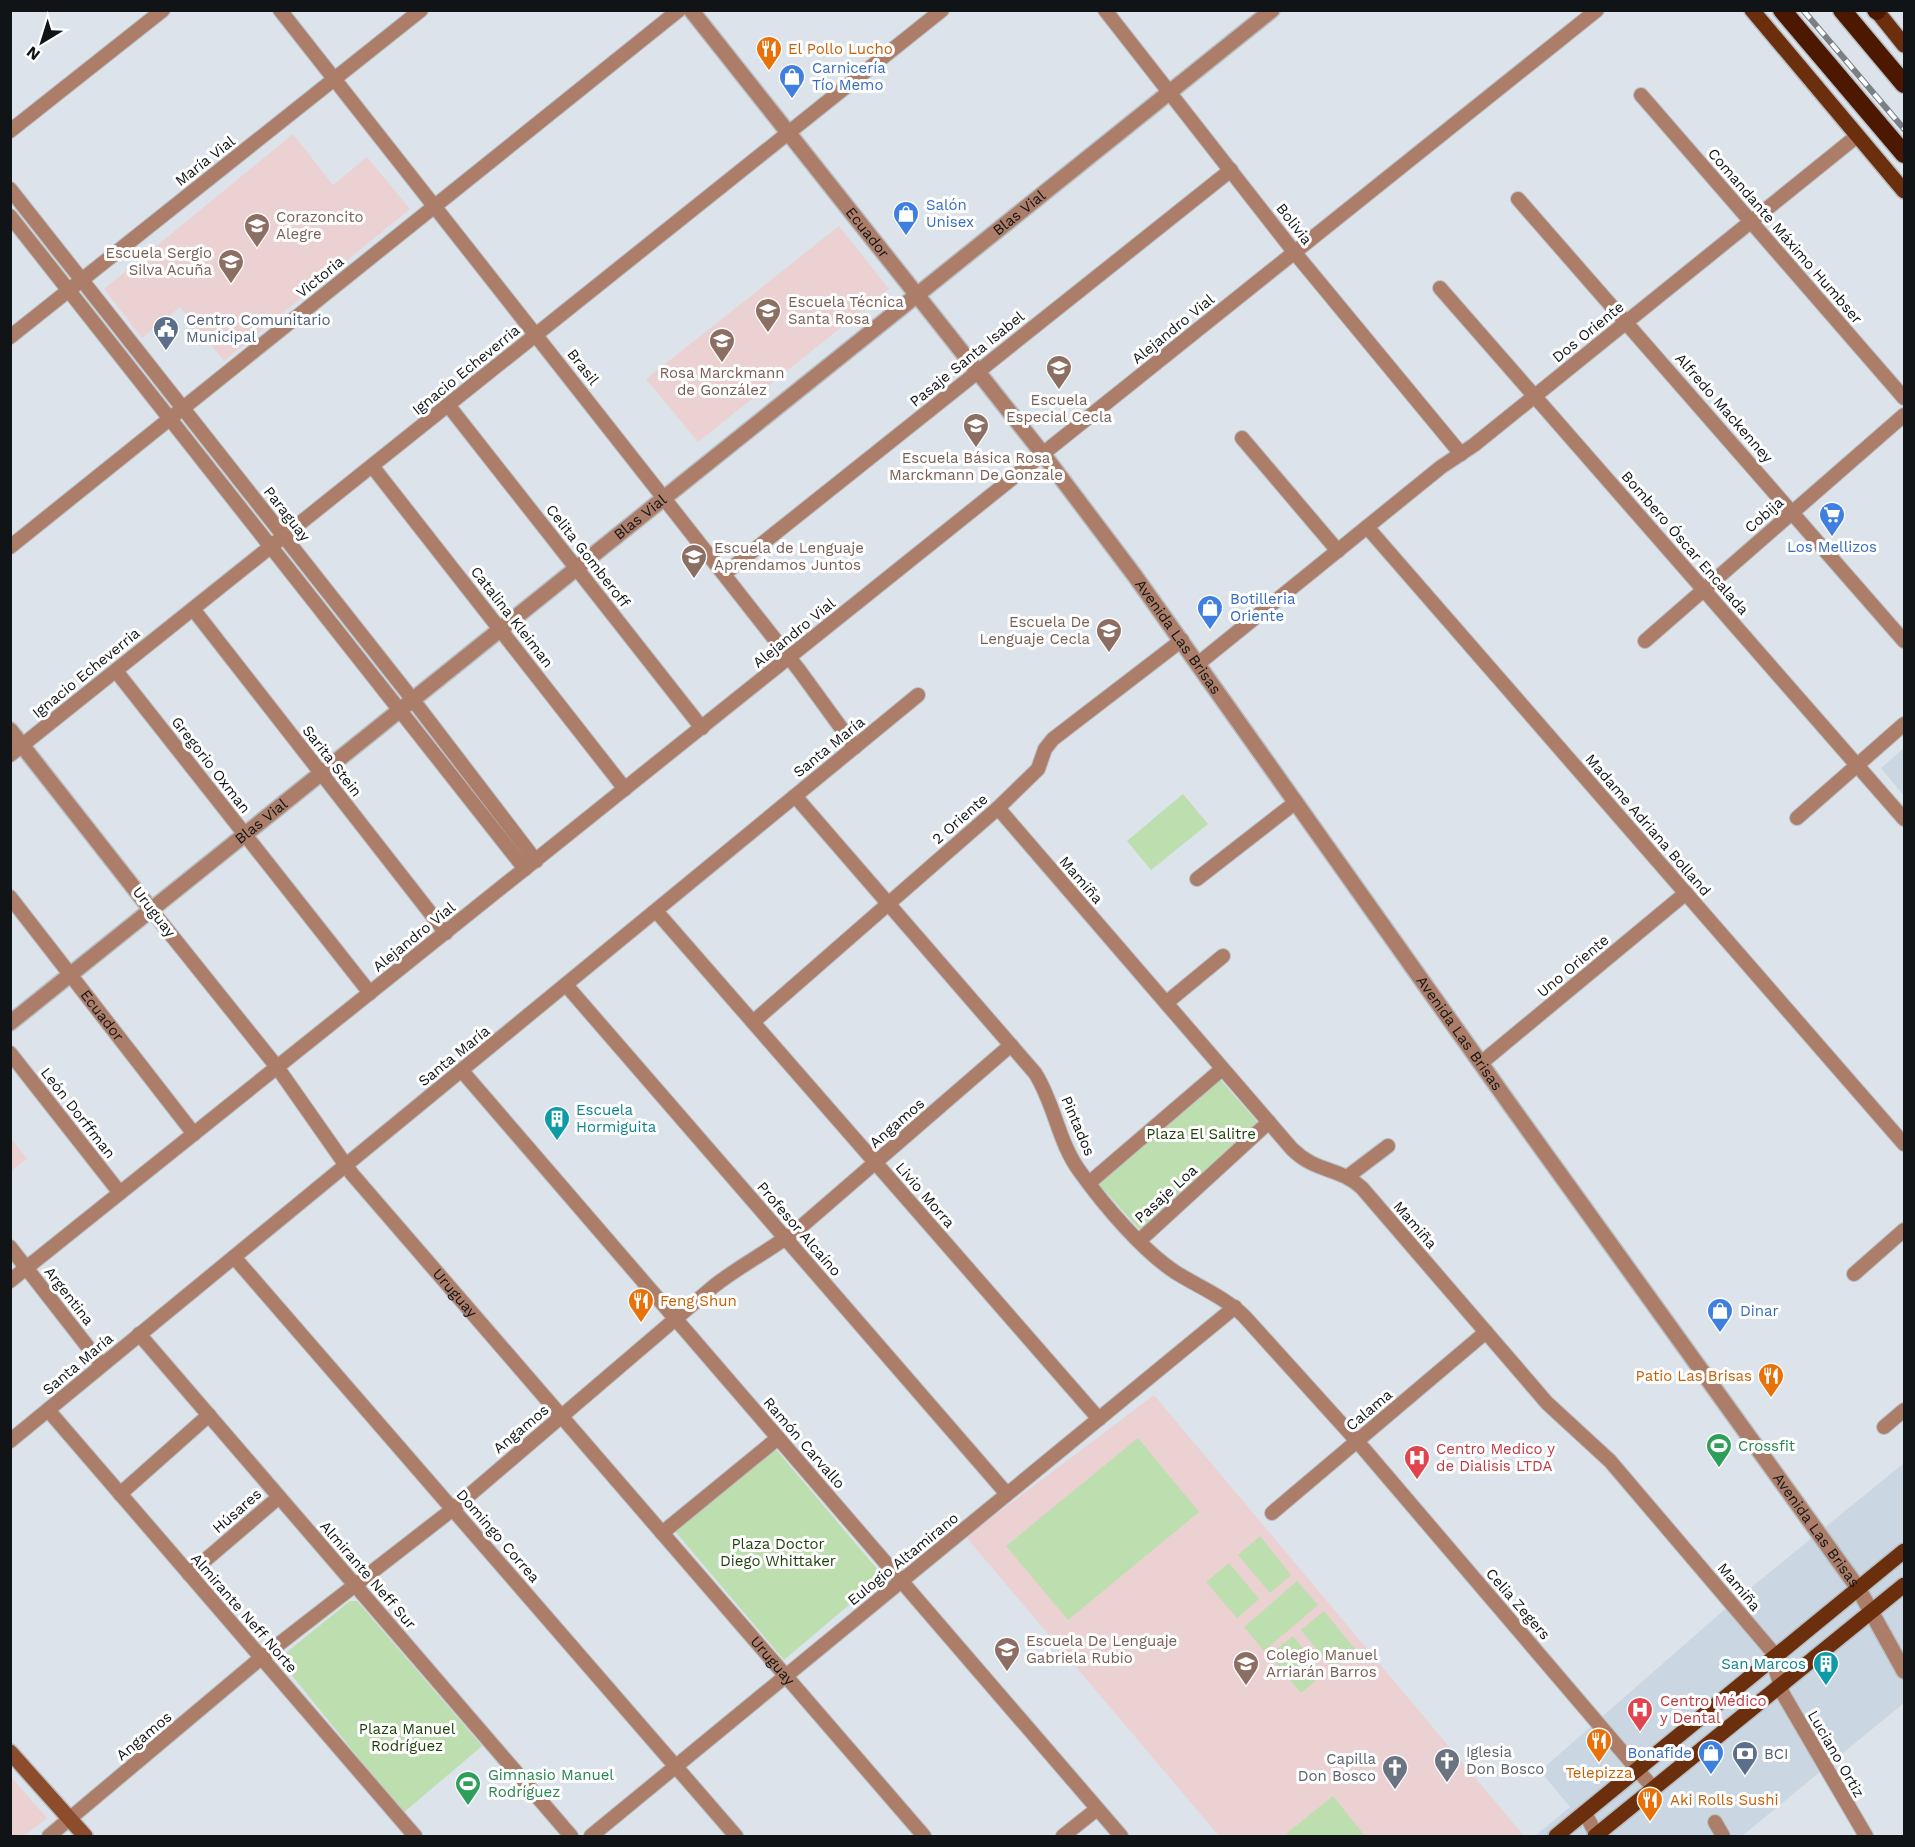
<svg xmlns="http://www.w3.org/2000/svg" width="1915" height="1847" viewBox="0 0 1915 1847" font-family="'Work Sans',sans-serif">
  <rect width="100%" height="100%" fill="#dce3ea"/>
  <g fill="#cad7e3">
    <polygon points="1904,748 1904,796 1881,768"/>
    <polygon points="1904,1463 1904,1703 1742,1836 1535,1836 1570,1807 1540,1771 1732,1603"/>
  </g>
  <g fill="#ecd1d2">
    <polygon points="293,134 333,185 367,157 410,209 224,361 180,307 142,338 104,289"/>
    <polygon points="839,226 889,289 698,442 646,379"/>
    <polygon points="11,1138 27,1159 11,1171"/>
    <polygon points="1154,1395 1524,1836 1219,1836 966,1537"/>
    <polygon points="10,1776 47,1818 24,1836 11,1836"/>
  </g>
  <g fill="#bddeaf">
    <polygon points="1183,794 1208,824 1151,870 1127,841"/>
    <polygon points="1218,1077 1260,1125 1140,1230 1098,1183"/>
    <polygon points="1138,1438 1199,1512 1068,1620 1006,1546"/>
    <polygon points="773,1446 883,1576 784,1660 674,1530"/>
    <polygon points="1260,1536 1291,1575 1270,1593 1238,1555"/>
    <polygon points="1229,1563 1259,1599 1237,1618 1206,1582"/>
    <polygon points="1297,1581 1318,1605 1264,1651 1244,1627"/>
    <polygon points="350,1601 357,1601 482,1746 403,1813 282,1663 282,1656"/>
    <polygon points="1324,1611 1355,1649 1332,1668 1301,1630"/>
    <polygon points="1293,1636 1324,1674 1301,1693 1269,1655"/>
    <polygon points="1333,1796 1365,1836 1288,1836 1286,1834"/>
  </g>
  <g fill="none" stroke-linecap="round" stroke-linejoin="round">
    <defs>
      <g id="minor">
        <polyline points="280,10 799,670 855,747"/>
        <polyline points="1105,10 1295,253 1461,454"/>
        <polyline points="1641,95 1904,398"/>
        <polyline points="10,131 163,10"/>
        <polyline points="10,189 413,700 536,861"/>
        <polyline points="1518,199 1904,641"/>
        <polyline points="10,216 525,869"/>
        <polyline points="1440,288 1904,819"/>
        <polyline points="10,337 421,10"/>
        <polyline points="448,405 702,728"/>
        <polyline points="1242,438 1338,551"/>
        <polyline points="372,466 625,789"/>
        <polyline points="1367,527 1904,1144"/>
        <polyline points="10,547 679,10"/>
        <polyline points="724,574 1231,170"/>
        <polyline points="193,609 446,933"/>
        <polyline points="1645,641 1904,415"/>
        <polyline points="1199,663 1441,467 1474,445 1857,136"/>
        <polyline points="116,671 370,993"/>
        <polyline points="10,755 942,10"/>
        <path d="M795,796L1035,1073C1055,1104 1058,1143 1081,1173C1104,1205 1142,1250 1175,1272C1199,1287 1224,1297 1244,1316L1357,1441L1654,1789"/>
        <path d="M998,808L1292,1149C1316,1173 1340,1167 1362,1188L1547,1403L1610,1461L1776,1656V1671L1783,1694L1866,1836"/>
        <polyline points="1797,818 1904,724"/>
        <polyline points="1197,879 1296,802"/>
        <path id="s1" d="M10,897L194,1134"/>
        <path id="s2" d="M152,911L277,1067L352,1174L924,1836"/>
        <polyline points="656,911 1099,1419"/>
        <polyline points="566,985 1007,1494"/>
        <polyline points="1166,1003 1223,956"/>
        <polyline points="753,1022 998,808 1038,769 1045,749 1053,739 1182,640"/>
        <polyline points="10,1053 120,1193"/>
        <polyline points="1481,1063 1686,893"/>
        <polyline points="462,1071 1121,1836"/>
        <polyline points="1347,1177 1388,1146"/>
        <polyline points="1089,1183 1222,1069"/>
        <polyline points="1139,1241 1269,1122"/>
        <polyline points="10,1247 102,1365"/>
        <polyline points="234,1257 736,1836"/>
        <polyline points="1854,1274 1904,1230"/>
        <polyline points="10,1281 1597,10"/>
        <polyline points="139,1334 571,1836"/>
        <polyline points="48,1410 415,1836"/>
        <polyline points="1884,1427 1904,1410"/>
        <polyline points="10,1441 918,695"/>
        <polyline points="120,1494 209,1415"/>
        <polyline points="1272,1513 1486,1332"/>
        <polyline points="662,1533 778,1438"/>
        <polyline points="189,1574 279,1497"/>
        <polyline points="1585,1813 1597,1836"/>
        <polyline points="1715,1822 1723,1836"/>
        <path d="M49,1836L261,1658L453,1509L714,1286C742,1264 775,1248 803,1225L1011,1045"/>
        <polyline points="591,1836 1235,1307"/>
        <polyline points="1063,1836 1097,1809"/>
      </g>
      <g id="tertiary">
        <path id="s3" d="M691,10L1043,454L1135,576L1511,1106L1858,1588L1904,1671"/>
        <polyline points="10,730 152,911"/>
        <path id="s4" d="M10,1023L1272,10"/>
      </g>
      <polyline id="secondary" points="10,1752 85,1836"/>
      <g id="primary">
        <polyline points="1752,10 1904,191"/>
        <polyline points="1876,10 1904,45"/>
        <polyline points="1556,1836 1904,1551"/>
        <polyline points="1595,1836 1904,1585"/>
      </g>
      <g id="motorway">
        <polyline points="1782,10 1904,154"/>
        <polyline points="1842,10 1904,84"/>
        <polyline points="1876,10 1877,11"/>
      </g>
    </defs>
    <use href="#minor" stroke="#b7bec4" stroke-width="16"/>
    <use href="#tertiary" stroke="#b7bec4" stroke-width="18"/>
    <use href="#secondary" stroke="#b7bec4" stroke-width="18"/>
    <use href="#primary" stroke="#b7bec4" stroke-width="18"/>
    <use href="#motorway" stroke="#b7bec4" stroke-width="21"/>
    <use href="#minor" stroke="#ac7e69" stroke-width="14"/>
    <use href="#tertiary" stroke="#ac7e69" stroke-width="15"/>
    <use href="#secondary" stroke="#8d4d2d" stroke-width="15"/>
    <use href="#primary" stroke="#6c2f0d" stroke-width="15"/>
    <use href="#motorway" stroke="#4c1900" stroke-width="18"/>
    <defs>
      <polyline id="rail" points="1803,10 1904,129"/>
    </defs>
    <use href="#rail" stroke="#7b8084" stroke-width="6"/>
    <use href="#rail" stroke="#fff" stroke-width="4" stroke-dasharray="11" stroke-linecap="butt"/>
  </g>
  <defs>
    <symbol id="restaurant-pin" viewBox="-11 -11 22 30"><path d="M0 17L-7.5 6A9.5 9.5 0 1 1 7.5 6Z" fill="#e8710a" stroke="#fff"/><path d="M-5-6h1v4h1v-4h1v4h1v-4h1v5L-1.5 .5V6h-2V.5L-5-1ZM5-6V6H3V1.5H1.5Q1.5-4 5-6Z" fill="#fff"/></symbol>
    <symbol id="shop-pin" viewBox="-11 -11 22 30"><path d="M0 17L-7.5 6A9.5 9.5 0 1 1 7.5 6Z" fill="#3f7fe0" stroke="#fff"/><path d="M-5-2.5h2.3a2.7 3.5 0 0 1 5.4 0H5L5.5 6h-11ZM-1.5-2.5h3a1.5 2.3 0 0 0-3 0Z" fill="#fff"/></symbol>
    <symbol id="school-pin" viewBox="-11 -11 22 30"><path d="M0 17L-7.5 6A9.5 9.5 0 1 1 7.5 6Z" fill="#8d6e63" stroke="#fff"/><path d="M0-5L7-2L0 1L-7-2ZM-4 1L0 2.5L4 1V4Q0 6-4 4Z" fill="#fff"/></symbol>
    <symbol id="civic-pin" viewBox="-11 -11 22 30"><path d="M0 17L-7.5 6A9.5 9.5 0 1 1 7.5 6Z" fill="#5c6f8a" stroke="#fff"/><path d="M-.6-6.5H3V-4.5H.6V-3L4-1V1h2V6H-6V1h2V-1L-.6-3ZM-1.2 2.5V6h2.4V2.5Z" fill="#fff"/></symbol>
    <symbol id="supermarket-pin" viewBox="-11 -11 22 30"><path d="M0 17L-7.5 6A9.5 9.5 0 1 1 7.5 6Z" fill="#3f7fe0" stroke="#fff"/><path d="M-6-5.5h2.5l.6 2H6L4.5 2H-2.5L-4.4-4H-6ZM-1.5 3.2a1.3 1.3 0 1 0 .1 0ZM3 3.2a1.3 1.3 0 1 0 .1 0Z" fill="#fff"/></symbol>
    <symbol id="building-pin" viewBox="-11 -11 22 30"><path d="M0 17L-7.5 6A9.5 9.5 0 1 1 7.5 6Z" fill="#0f9aa8" stroke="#fff"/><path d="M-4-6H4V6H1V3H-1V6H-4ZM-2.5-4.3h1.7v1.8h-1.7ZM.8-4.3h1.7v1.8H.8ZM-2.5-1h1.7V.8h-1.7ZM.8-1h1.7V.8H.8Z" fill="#fff"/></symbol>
    <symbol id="stadium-pin" viewBox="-11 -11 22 30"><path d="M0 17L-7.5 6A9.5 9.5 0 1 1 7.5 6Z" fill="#2e9e5b" stroke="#fff"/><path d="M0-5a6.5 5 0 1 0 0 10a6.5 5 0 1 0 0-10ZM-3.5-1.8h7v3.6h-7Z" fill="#fff"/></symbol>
    <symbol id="hospital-pin" viewBox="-11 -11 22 30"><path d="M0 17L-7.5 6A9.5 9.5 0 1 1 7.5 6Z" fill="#e0444e" stroke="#fff"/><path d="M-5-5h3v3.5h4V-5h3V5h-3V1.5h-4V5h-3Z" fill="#fff"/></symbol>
    <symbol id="bank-pin" viewBox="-11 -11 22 30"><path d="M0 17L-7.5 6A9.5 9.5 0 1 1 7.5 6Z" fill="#5c6f8a" stroke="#fff"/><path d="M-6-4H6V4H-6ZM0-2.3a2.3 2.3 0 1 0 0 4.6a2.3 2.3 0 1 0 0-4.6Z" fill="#fff"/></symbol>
    <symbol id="church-pin" viewBox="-11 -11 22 30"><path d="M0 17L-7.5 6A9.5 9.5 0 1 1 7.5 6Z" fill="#6b7280" stroke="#fff"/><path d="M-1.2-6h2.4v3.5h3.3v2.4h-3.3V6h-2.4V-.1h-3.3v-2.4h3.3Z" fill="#fff"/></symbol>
  </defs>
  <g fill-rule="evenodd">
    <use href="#restaurant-pin" x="754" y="34" width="30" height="40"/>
    <use href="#shop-pin" x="777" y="62" width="30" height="40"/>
    <use href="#shop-pin" x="891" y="199" width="30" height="40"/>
    <use href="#school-pin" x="242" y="211" width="30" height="40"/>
    <use href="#school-pin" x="216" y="247" width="30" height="40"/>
    <use href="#school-pin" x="753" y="296" width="30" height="40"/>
    <use href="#civic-pin" x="151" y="314" width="30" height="40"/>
    <use href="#school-pin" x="707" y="326" width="30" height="40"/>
    <use href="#school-pin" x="1044" y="353" width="30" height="40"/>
    <use href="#school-pin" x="961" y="411" width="30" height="40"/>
    <use href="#supermarket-pin" x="1817" y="500" width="30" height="40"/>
    <use href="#school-pin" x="679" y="542" width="30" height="40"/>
    <use href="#shop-pin" x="1195" y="593" width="30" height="40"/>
    <use href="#school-pin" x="1094" y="616" width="30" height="40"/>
    <use href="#building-pin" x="542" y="1104" width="30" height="40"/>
    <use href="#restaurant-pin" x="626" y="1286" width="30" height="40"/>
    <use href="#shop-pin" x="1705" y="1296" width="30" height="40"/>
    <use href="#restaurant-pin" x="1756" y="1361" width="30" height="40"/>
    <use href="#stadium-pin" x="1704" y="1431" width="30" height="40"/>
    <use href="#hospital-pin" x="1402" y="1443" width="30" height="40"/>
    <use href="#school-pin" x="992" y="1635" width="30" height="40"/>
    <use href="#school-pin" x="1231" y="1649" width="30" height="40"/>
    <use href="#building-pin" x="1811" y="1649" width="30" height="40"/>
    <use href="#hospital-pin" x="1625" y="1695" width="30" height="40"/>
    <use href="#restaurant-pin" x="1584" y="1726" width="30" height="40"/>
    <use href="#shop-pin" x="1696" y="1738" width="30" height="40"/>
    <use href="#bank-pin" x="1730" y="1739" width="30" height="40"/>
    <use href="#church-pin" x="1432" y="1746" width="30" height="40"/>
    <use href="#church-pin" x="1380" y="1753" width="30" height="40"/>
    <use href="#stadium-pin" x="453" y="1769" width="30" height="40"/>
    <use href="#restaurant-pin" x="1635" y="1785" width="30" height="40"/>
  </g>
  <g text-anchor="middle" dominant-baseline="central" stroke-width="6" stroke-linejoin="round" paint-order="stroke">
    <g font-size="15" fill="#c56008" stroke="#fff" text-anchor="start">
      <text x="788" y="49">El Pollo Lucho</text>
      <text x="660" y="1301">Feng Shun</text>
      <text x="1752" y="1376" text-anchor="end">Patio Las Brisas</text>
      <text x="1599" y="1773" text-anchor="middle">Telepizza</text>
      <text x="1670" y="1800">Aki Rolls Sushi</text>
    </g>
    <g font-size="15" fill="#366cbe" stroke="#fff" text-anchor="start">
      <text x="812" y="68">Carnicería<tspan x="812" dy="17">Tío Memo</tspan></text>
      <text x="926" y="205">Salón<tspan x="926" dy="17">Unisex</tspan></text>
      <text x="1832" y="547" text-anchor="middle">Los Mellizos</text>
      <text x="1230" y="599">Botilleria<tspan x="1230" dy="17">Oriente</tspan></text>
      <text x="1740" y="1311">Dinar</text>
      <text x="1692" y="1753" text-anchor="end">Bonafide</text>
    </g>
    <g font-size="15" fill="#111416" stroke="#fff">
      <text transform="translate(205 161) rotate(-38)">María Vial</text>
      <text stroke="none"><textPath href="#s4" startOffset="1294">Blas Vial</textPath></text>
      <text transform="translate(1294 224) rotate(52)">Bolivia</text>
      <text stroke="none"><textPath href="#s3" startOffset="284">Ecuador</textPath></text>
      <text transform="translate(1785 236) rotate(49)">Comandante Máximo Humbser</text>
      <text transform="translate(320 277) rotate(-39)">Victoria</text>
      <text transform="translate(1173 329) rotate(-39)">Alejandro Vial</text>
      <text transform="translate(1588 332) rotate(-39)">Dos Oriente</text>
      <text transform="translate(967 359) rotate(-39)">Pasaje Santa Isabel</text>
      <text transform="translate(583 367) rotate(52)">Brasil</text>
      <text transform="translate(466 370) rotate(-39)">Ignacio Echeverria</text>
      <text transform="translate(1724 408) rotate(49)">Alfredo Mackenney</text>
      <text transform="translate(287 514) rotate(52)">Paraguay</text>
      <text transform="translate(1764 515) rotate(-41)">Cobija</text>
      <text stroke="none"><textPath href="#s4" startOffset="808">Blas Vial</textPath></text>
      <text transform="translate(1685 543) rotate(49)">Bombero Óscar Encalada</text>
      <text transform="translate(588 556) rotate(52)">Celita Gomberoff</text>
      <text transform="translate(512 617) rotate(52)">Catalina Kleiman</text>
      <text transform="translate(794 633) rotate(-39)">Alejandro Vial</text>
      <text stroke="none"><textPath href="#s3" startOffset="794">Avenida Las Brisas</textPath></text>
      <text transform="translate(86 673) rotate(-39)">Ignacio Echeverria</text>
      <text transform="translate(829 747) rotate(-39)">Santa María</text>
      <text transform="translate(332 761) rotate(52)">Sarita Stein</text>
      <text transform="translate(211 765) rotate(52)">Gregorio Oxman</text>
      <text transform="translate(960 819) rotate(-41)">2 Oriente</text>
      <text stroke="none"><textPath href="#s4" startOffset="322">Blas Vial</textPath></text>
      <text transform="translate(1648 825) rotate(49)">Madame Adriana Bolland</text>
      <text transform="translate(1081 880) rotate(49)">Mamiña</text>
      <text transform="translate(154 912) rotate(52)">Uruguay</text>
      <text transform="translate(414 937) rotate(-39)">Alejandro Vial</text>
      <text transform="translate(1573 966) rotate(-40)">Uno Oriente</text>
      <text stroke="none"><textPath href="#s1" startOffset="150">Ecuador</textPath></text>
      <text stroke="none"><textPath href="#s3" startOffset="1280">Avenida Las Brisas</textPath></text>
      <text transform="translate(454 1056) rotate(-39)">Santa María</text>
      <text transform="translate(78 1113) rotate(52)">León Dorffman</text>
      <text transform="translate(897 1123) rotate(-41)">Angamos</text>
      <text transform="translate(1078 1126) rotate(67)">Pintados</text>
      <text transform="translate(1166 1194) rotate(-42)">Pasaje Loa</text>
      <text transform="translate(925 1195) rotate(49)">Livio Morra</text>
      <text transform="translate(1415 1225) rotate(49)">Mamiña</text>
      <text transform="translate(799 1229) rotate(49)">Profesor Alcaíno</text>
      <text stroke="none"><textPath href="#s2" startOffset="488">Uruguay</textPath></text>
      <text transform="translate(69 1296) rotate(52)">Argentina</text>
      <text transform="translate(78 1364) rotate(-40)">Santa María</text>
      <text transform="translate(1369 1410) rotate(-40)">Calama</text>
      <text transform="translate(521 1429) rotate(-40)">Angamos</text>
      <text transform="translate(804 1443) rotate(49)">Ramón Carvallo</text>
      <text transform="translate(237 1511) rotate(-41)">Húsares</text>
      <text stroke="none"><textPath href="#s3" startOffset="1892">Avenida Las Brisas</textPath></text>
      <text transform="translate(498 1536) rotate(49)">Domingo Correa</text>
      <text transform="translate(903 1559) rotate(-39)">Eulogio Altamirano</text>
      <text transform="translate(368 1575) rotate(49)">Almirante Neff Sur</text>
      <text transform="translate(1739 1587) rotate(50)">Mamiña</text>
      <text transform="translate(1518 1604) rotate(49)">Celia Zegers</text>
      <text transform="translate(244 1613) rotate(49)">Almirante Neff Norte</text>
      <text stroke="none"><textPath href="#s2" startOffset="974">Uruguay</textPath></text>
      <text transform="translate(144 1736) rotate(-40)">Angamos</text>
      <text transform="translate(1836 1754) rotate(60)">Luciano Ortiz</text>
    </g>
    <g font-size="15" fill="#785e54" stroke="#fff" text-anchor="start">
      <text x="276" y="217">Corazoncito<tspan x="276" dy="17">Alegre</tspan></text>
      <text x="212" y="253" text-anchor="end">Escuela Sergio<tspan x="212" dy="17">Silva Acuña</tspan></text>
      <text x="788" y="302">Escuela Técnica<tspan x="788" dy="17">Santa Rosa</tspan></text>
      <text x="722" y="373" text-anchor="middle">Rosa Marckmann<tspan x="722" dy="17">de González</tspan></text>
      <text x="1059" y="400" text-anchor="middle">Escuela<tspan x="1059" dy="17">Especial Cecla</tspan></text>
      <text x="976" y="458" text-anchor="middle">Escuela Básica Rosa<tspan x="976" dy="17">Marckmann De Gonzale</tspan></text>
      <text x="714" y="548">Escuela de Lenguaje<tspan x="714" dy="17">Aprendamos Juntos</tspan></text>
      <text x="1090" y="622" text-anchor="end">Escuela De<tspan x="1090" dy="17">Lenguaje Cecla</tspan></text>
      <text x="1026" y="1641">Escuela De Lenguaje<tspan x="1026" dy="17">Gabriela Rubio</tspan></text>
      <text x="1266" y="1655">Colegio Manuel<tspan x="1266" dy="17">Arriarán Barros</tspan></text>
    </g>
    <g font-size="15" fill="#4e5e75" stroke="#fff" text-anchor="start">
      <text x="186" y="320">Centro Comunitario<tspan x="186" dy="17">Municipal</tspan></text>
      <text x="1764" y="1754">BCI</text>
    </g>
    <g font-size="15" fill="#0d838f" stroke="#fff" text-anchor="start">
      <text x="576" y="1110">Escuela<tspan x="576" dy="17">Hormiguita</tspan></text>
      <text x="1806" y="1664" text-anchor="end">San Marcos</text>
    </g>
    <g font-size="15" fill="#1c3f07" stroke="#fff">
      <text x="1201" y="1134">Plaza El Salitre</text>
      <text x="778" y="1544">Plaza Doctor<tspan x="778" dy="17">Diego Whittaker</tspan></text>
      <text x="407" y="1729">Plaza Manuel<tspan x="407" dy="17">Rodríguez</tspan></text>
    </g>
    <g font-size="15" fill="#27864d" stroke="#fff" text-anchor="start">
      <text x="1738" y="1446">Crossfit</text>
      <text x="488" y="1775">Gimnasio Manuel<tspan x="488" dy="17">Rodríguez</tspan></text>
    </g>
    <g font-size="15" fill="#be3a42" stroke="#fff" text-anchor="start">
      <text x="1436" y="1449">Centro Medico y<tspan x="1436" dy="17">de Dialisis LTDA</tspan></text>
      <text x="1660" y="1701">Centro Médico<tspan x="1660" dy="17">y Dental</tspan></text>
    </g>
    <g font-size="15" fill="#5b616d" stroke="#fff" text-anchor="start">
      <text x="1466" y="1752">Iglesia<tspan x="1466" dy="17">Don Bosco</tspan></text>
      <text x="1376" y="1759" text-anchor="end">Capilla<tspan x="1376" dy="17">Don Bosco</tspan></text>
    </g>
  </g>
  <rect width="1915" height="1847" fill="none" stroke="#111416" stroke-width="24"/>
  <g transform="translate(42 42) rotate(218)" stroke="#ffffff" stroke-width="4.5" paint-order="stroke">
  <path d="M0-4.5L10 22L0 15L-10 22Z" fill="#111416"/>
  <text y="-9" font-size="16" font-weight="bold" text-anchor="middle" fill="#111416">N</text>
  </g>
</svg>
